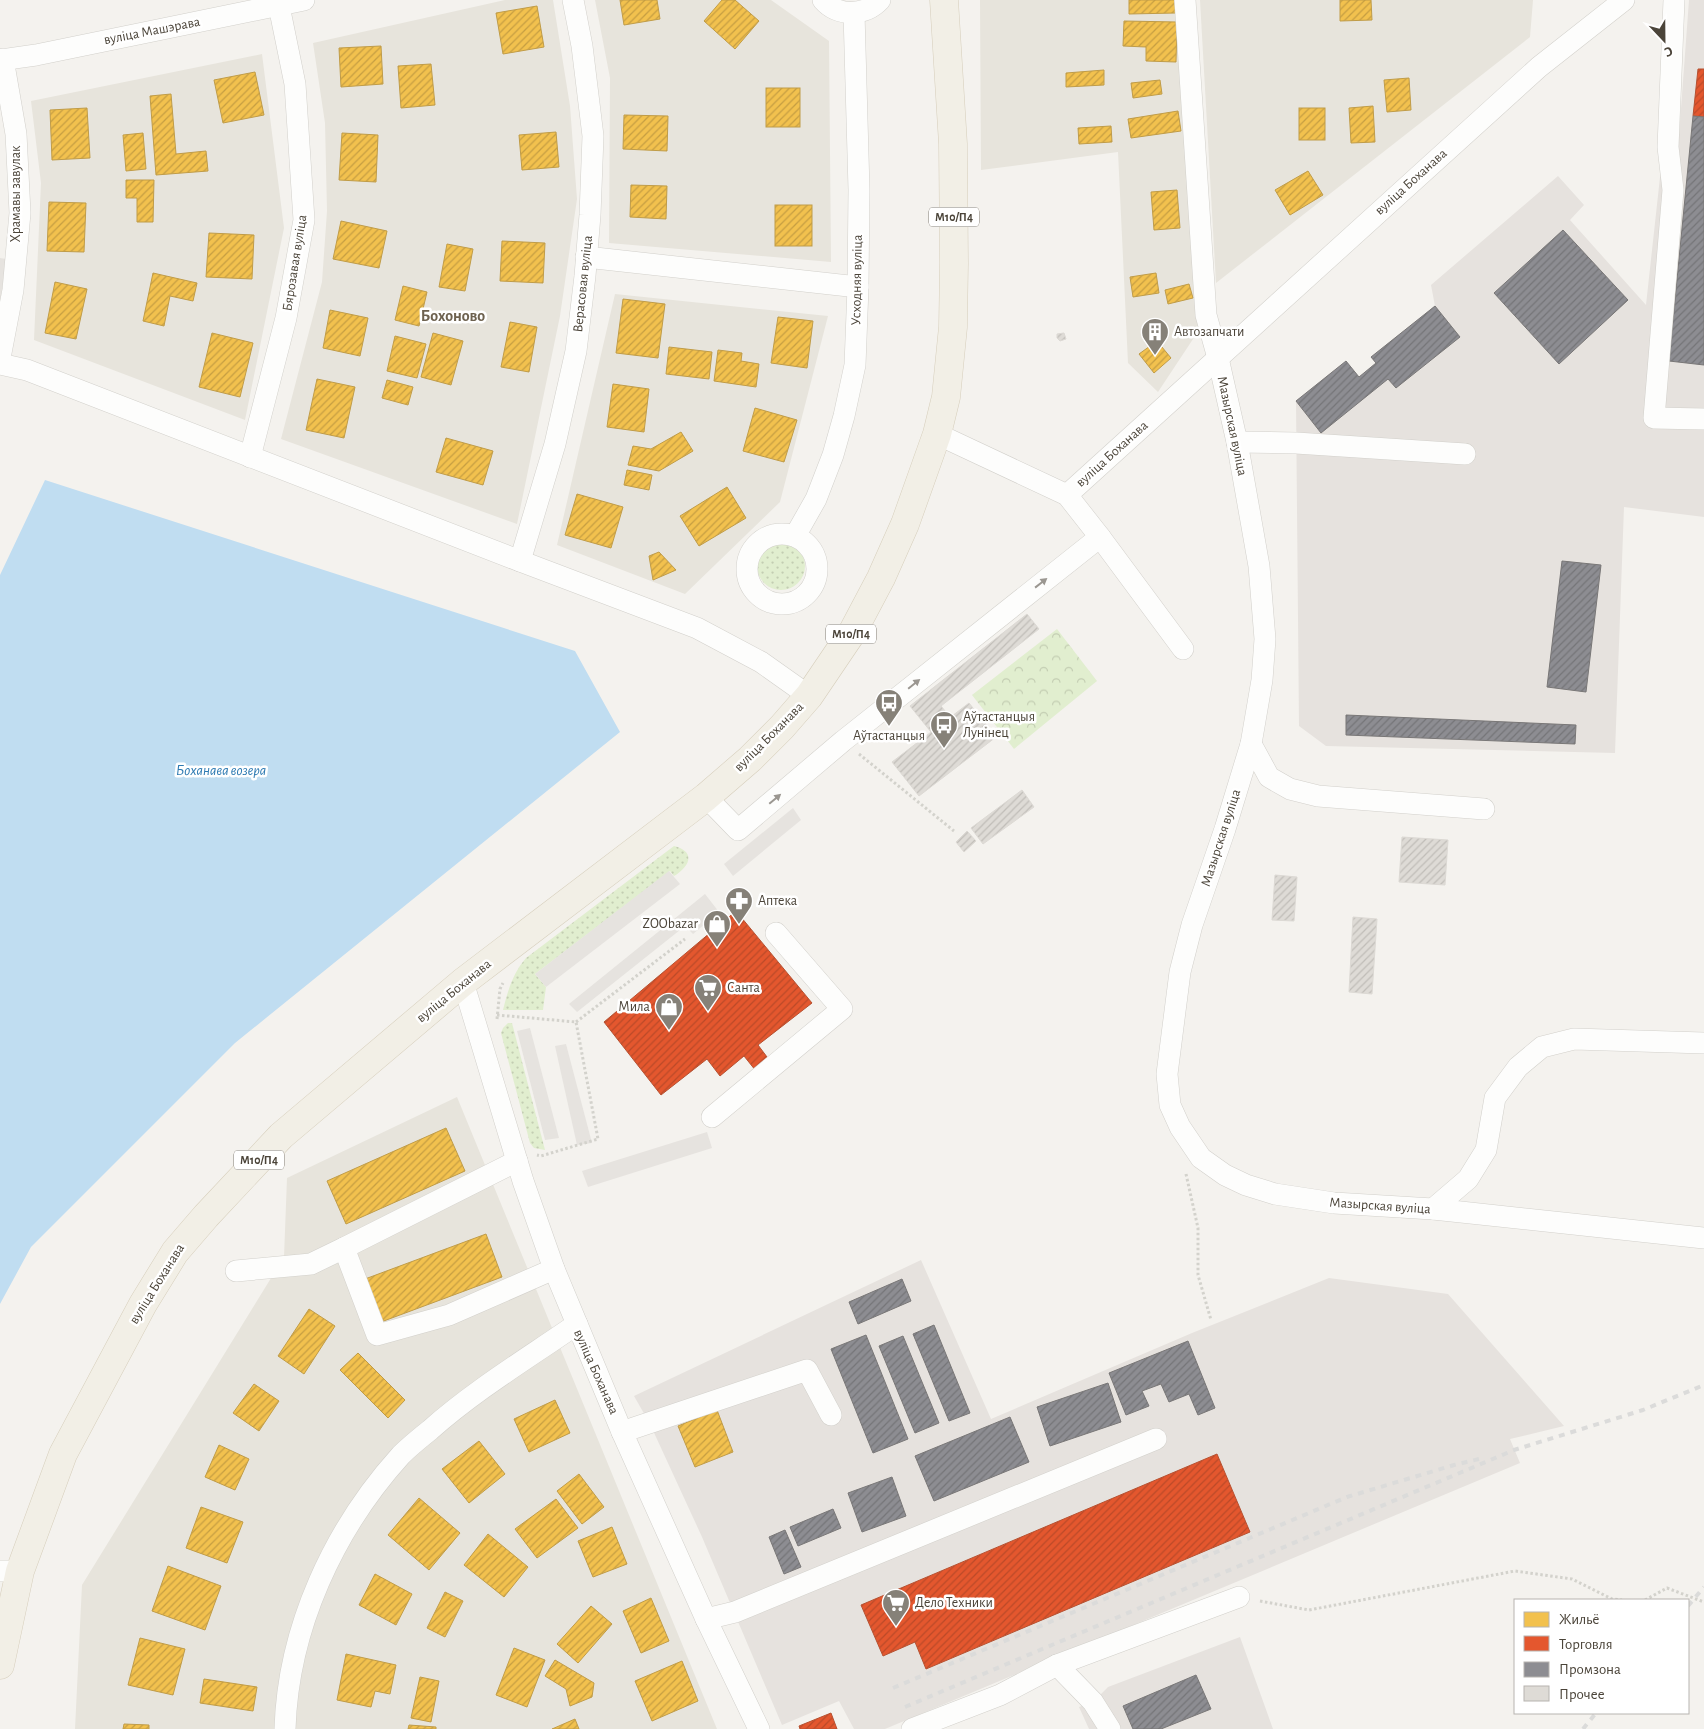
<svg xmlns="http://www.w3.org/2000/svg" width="1704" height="1729" viewBox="0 0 1704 1729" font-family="'Alegreya Sans',sans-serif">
  <defs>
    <pattern id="grass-dots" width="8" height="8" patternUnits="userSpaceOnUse" patternTransform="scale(1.25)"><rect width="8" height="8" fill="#e1eecf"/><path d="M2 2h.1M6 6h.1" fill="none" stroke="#c3cdb2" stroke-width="1.8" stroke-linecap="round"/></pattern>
    <pattern id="forest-crowns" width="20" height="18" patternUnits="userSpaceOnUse" patternTransform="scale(1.25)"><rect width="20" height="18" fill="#e1eecf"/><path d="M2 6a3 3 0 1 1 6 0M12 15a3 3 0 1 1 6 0" fill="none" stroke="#c3cdb2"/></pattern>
    <pattern id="homes-hatch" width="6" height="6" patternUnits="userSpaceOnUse" patternTransform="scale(1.25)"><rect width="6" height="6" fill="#f2c14e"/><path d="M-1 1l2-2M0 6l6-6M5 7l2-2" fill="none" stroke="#c69e42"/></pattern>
    <pattern id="shops-hatch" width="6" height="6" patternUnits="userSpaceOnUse" patternTransform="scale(1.25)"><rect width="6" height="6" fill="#e4572e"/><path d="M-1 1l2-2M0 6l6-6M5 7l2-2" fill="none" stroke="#bb4a28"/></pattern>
    <pattern id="industry-hatch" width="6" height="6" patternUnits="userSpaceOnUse" patternTransform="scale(1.25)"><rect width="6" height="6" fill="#8d8d92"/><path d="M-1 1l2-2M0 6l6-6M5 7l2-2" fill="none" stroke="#757578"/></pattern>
    <pattern id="building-hatch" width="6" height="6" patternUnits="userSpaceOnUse" patternTransform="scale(1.25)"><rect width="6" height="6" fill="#dedbd6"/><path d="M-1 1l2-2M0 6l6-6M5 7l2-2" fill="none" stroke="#c0bdb8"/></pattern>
  </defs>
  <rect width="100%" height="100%" fill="#f4f2ee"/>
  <g fill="#e7e4dc">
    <polygon points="505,0 553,0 570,106 577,199 560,316 517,524 281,439 322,282 327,211 325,123 313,43"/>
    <polygon points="595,0 771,0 829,41 831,262 609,243 610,78"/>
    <polygon points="980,0 1181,0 1199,330 1158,392 1128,363 1118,152 981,170"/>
    <polygon points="1200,0 1533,0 1530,37 1216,283"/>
    <polygon points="262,54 284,228 245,420 34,340 41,183 31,101"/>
    <polygon points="615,294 828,316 780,502 685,594 557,545"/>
    <polygon points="457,1097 717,1729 75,1729 82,1585 284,1257 287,1178"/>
  </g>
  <g fill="#e6e2de">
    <polygon points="1689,0 1704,0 1704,517 1624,507 1615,753 1326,746 1299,726 1296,401 1346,361 1359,377 1376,364 1371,357 1435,306 1431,285 1558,176 1584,205 1570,220 1646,305 1662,159 1677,163"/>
    <polygon points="921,1260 991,1419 1192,1333 1329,1278 1448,1294 1564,1426 1510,1439 1520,1463 885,1729 854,1729 839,1701 782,1725 702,1537 650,1424 634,1396"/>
    <polygon points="1240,1637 1273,1729 1089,1729 1079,1707 1093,1702 1108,1687"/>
  </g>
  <g fill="url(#grass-dots)">
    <circle cx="781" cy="566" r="24"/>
    <path d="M674,846C697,852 689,867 674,876L670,871L535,974L546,987L543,1010H503C508,990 513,973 526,958Z"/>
    <polygon points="508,1023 512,1023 545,1150 534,1148 530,1143 501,1033 503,1028"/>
  </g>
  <polygon fill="url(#forest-crowns)" points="1057,629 1097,681 1014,749 972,695"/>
  <g fill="#e6e3df">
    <polygon points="0,258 6,259 0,303"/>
    <polygon points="793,808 801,820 733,876 724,864"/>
    <polygon points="669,871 680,884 546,987 535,974"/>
    <polygon points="705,894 719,912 693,934 685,926 577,1012 569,1004"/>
    <polygon points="530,1028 559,1138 545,1140 517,1031"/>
    <polygon points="566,1044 592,1143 577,1145 555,1046"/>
    <polygon points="707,1132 712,1148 588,1187 582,1171"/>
  </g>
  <polygon fill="#c0ddf1" points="45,480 575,651 620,732 235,1043 31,1247 0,1304 0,575"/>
  <g fill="url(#homes-hatch)" stroke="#c09c48">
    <polygon points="620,0 657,0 660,19 624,25"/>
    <polygon points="722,0 735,0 759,21 735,49 704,21"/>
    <polygon points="1129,0 1176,0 1176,13 1129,14"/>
    <polygon points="1340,0 1371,0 1372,20 1340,21"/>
    <polygon points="537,6 544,47 503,54 496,13"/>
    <polygon points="1124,21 1177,22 1176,62 1146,61 1146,47 1123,46"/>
    <polygon points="381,46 383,84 341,87 339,48"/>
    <polygon points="431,64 435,105 401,108 398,66"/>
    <polygon points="1104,70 1104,85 1066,87 1066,73"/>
    <polygon points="255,72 264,115 223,123 214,80"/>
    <polygon points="1409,78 1411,110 1387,112 1384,80"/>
    <polygon points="1160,80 1162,94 1133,98 1131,83"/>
    <rect x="766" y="88" width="34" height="39"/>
    <polygon points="171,94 176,154 206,151 208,171 156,175 150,96"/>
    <polygon points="1373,106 1375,142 1351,143 1349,108"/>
    <polygon points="87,108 90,158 52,160 50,110"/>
    <rect x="1299" y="108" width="26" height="32"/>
    <polygon points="1178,111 1181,131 1131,138 1128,119"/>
    <polygon points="624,115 668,116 667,151 623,149"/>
    <polygon points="1111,126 1112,142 1079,144 1078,128"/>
    <polygon points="556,132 559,167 522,170 519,135"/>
    <polygon points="143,133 146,169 126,171 123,135"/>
    <polygon points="342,133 378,135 376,182 339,180"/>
    <polygon points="1308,171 1323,195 1290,215 1275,190"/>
    <polygon points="126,180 154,180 153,222 137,222 137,198 126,198"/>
    <polygon points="631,185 667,186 666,219 630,217"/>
    <polygon points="1177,190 1180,228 1154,230 1151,192"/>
    <polygon points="49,202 86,203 84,252 47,251"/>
    <rect x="775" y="205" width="37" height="41"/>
    <polygon points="341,221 387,231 379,268 333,259"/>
    <polygon points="209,233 254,235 252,279 206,277"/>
    <polygon points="502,241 545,243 543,283 500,281"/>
    <polygon points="447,244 473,249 465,291 439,287"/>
    <polygon points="153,273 197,283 193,301 170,296 164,326 143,321"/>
    <polygon points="1156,273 1159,293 1133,297 1130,277"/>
    <polygon points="55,282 87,289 76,339 45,333"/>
    <polygon points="1189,284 1193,298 1168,304 1165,290"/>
    <polygon points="403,286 427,292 419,326 395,320"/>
    <polygon points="623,299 665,304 658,358 616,353"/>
    <polygon points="330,310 368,318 360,356 323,348"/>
    <polygon points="778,317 813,321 807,368 771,363"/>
    <polygon points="510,322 537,327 529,372 501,367"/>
    <polygon points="212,333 253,343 240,397 199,387"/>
    <polygon points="433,333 463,341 451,385 421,377"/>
    <polygon points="395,336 426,344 417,378 387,371"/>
    <polygon points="1157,341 1171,358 1154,373 1139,354"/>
    <polygon points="669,347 712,352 709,379 666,374"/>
    <polygon points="718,350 742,353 741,361 759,364 756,387 714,381"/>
    <polygon points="317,379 355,387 344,438 306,430"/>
    <polygon points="387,380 413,387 408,405 382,398"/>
    <polygon points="613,384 649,389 644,432 607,427"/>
    <polygon points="755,408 797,420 784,462 743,451"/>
    <polygon points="681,432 693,451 659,471 628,465 633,446 651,449"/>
    <polygon points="446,438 493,451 483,485 436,472"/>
    <polygon points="627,470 652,475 649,490 624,485"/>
    <polygon points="727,487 746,518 699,546 680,516"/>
    <polygon points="577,494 623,507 611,548 565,535"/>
    <polygon points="659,552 676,570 653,580 649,556"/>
    <polygon points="446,1128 465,1171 346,1224 327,1181"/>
    <polygon points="486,1234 502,1277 381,1322 365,1279"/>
    <polygon points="309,1309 335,1326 304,1374 278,1356"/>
    <polygon points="358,1353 405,1400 388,1418 340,1370"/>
    <polygon points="254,1384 279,1401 259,1431 233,1413"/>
    <polygon points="555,1400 570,1433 529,1452 514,1419"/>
    <polygon points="717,1410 733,1452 695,1467 678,1426"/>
    <polygon points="479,1441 505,1474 469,1503 442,1469"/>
    <polygon points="219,1445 249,1459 235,1490 205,1477"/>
    <polygon points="579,1474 604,1507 582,1524 557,1491"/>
    <polygon points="419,1498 460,1533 429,1570 388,1535"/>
    <polygon points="556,1499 578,1528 537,1558 515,1529"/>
    <polygon points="201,1507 243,1522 227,1563 186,1548"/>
    <polygon points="612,1527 627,1564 593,1577 578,1541"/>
    <polygon points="488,1534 528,1567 504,1597 464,1565"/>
    <polygon points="168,1566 221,1586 205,1630 152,1611"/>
    <polygon points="375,1574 412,1594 396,1625 359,1605"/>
    <polygon points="445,1592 463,1601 445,1637 427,1628"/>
    <polygon points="651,1598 669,1641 641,1653 623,1611"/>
    <polygon points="591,1606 612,1624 578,1663 557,1644"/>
    <polygon points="140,1638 185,1649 173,1695 128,1685"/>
    <polygon points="514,1648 545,1660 527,1707 496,1695"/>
    <polygon points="346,1654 396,1665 390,1694 375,1691 371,1707 337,1700"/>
    <polygon points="555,1660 594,1683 592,1697 570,1706 566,1689 545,1676"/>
    <polygon points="682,1661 698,1701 652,1721 635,1681"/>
    <polygon points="420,1677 439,1681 431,1722 411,1718"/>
    <polygon points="204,1679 257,1687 253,1711 200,1703"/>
    <polygon points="575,1719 579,1729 552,1729"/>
    <polygon points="124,1724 149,1725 149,1729 123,1729"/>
    <polygon points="409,1725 436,1727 436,1729 408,1729"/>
  </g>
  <g fill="url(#shops-hatch)" stroke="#b65131">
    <polygon points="1698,69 1704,69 1704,117 1693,116"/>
    <polygon points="736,911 812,1003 758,1045 770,1061 756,1071 744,1056 720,1076 707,1059 661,1095 604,1022"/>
    <polygon points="1217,1454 1250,1532 926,1669 915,1642 883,1656 861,1605"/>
    <polygon points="831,1713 837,1729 800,1729 799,1726"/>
  </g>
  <g fill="url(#industry-hatch)" stroke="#797777">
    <polygon points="1693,116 1704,117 1704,365 1669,361"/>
    <polygon points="1563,230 1628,300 1559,364 1494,293"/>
    <polygon points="1435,306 1460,337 1396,388 1388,379 1321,433 1296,401 1346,361 1359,377 1376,363 1371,357"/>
    <polygon points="1562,561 1601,565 1586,692 1547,687"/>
    <polygon points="1346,715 1576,725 1575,744 1346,735"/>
    <polygon points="902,1279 911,1301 858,1324 849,1302"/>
    <polygon points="934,1325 970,1413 949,1421 913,1334"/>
    <polygon points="866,1335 908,1439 873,1453 831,1349"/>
    <polygon points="903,1336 939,1423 915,1433 879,1346"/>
    <polygon points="1188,1341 1215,1408 1198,1415 1189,1394 1169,1402 1161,1384 1142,1391 1149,1406 1126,1415 1109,1373"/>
    <polygon points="1108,1383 1121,1422 1050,1446 1037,1407"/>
    <polygon points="1010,1417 1029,1462 934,1501 915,1456"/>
    <polygon points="892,1477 906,1516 862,1532 848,1493"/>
    <polygon points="833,1509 841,1528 798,1546 790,1527"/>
    <polygon points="785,1530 801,1567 784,1574 769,1537"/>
    <polygon points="1196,1675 1211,1709 1161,1729 1133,1729 1123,1706"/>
  </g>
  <g fill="url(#building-hatch)" stroke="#dcd9d4">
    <polygon points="1064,333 1066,339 1060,341 1057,338 1057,334"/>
    <polygon points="1027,614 1039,629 941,706 950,717 931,732 910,706"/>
    <polygon points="969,703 996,737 919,796 892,762"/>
    <polygon points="1022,790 1034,807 983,844 971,828"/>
    <polygon points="967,831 976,841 964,852 956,842"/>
    <polygon points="1402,837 1448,840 1445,885 1399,882"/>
    <polygon points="1275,875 1297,877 1294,921 1272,920"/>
    <polygon points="1353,917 1377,919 1372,994 1349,992"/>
  </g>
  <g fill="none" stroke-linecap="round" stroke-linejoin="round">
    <defs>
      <g id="minor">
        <path d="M823,0C838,17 865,16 880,0"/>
        <polyline points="1185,0 1206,315 1218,358 1237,442 1259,566 1265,639 1262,680 1251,744 1225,829 1192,925 1180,972 1167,1074 1170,1105 1180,1127 1201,1158 1225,1175 1246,1185 1275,1194 1334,1203 1433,1209 1704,1238"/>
        <polyline points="1674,0 1668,147 1673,190 1654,418 1704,419"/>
        <polyline points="0,60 36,55 304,0"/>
        <polyline points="586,257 858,287"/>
        <polyline points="0,358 13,290 20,213 16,134 3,59"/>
        <polyline points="0,364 27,370 520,561 697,628 761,662 809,696"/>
        <polyline points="937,434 1067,495 1100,537 1183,649"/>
        <polyline points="1237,442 1296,443 1465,454"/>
        <polyline points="250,457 286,318 304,220 295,84 279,6"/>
        <polyline points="1067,495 1539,67 1624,0"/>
        <circle cx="782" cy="569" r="35"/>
        <polyline points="795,536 816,499 833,455 844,416 855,365 858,287 859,190 854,13"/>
        <polyline points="520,561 555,444 576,351 585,276 590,215 593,136 582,46 573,0"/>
        <polyline points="1251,744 1269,777 1290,789 1318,796 1484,809"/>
        <polyline points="706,797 738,830 843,741 1100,537"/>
        <polyline points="463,982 523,1181 554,1269 622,1432 706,1619 759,1729"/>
        <polyline points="712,1117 842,1009 776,933"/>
        <polyline points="517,1161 344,1248 377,1335 449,1315 554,1269"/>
        <polyline points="1433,1209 1468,1179 1486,1150 1495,1098 1518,1067 1542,1047 1574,1039 1704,1043"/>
        <polyline points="236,1271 311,1264 344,1248"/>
        <polyline points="622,1432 807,1370 831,1415"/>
        <polyline points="0,1571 20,1571"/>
        <polyline points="706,1619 735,1612 1156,1439"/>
        <polyline points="1057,1665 1093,1702 1110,1729"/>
        <path d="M285,1729C288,1628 334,1529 401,1455C410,1446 420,1438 430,1430C475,1390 528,1358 577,1324"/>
        <polyline points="912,1729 1000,1695 1057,1665 1239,1597"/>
      </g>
      <polyline id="major" points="0,1665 20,1571 63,1454 143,1304 175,1252 206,1216 281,1136 463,982 706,797 750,759 782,727 809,696 853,631 881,578 905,524 937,434 946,397 953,327 954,263 953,144 944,0"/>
    </defs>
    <use href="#minor" stroke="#d2d0cb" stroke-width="22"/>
    <use href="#major" stroke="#d6cebb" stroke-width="29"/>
    <g stroke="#d3d2cc" stroke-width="3" stroke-dasharray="2.5 2.5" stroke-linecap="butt">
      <polyline points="859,754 954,831"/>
      <polyline points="497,1015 576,1022 598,1139 541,1156 537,1155"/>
      <polyline points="497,1019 500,989 503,983"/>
      <polyline points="576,1022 685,939"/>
      <polyline points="1186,1174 1198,1228 1198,1275 1211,1320"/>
      <polyline points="1645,1600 1667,1588 1704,1602"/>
      <polyline points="1260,1601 1309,1610 1515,1571 1572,1579 1612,1599 1622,1600"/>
    </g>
    <use href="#minor" stroke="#fdfdfc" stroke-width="21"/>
    <use href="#major" stroke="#f2efe6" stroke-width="28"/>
    <g stroke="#dbdbda" stroke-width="4" stroke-dasharray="6 6" stroke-linecap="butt">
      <polyline points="1688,1606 1704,1587"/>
      <polyline points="893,1688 1347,1497 1454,1465 1479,1459"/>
      <polyline points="905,1707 1514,1450 1643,1410 1704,1385"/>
      <polyline points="1583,1729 1596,1713"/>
    </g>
  </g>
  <defs><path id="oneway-solid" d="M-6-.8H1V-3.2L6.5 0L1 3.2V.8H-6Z" transform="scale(1.25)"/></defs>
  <g fill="#9b9791">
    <use href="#oneway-solid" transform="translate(1041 583) rotate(-38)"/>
    <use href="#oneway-solid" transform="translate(914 684) rotate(-39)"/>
    <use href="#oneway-solid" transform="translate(775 799) rotate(-40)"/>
  </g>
  <defs>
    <symbol id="building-pin" viewBox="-11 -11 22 30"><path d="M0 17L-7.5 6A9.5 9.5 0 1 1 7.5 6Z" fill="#868178" stroke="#fff"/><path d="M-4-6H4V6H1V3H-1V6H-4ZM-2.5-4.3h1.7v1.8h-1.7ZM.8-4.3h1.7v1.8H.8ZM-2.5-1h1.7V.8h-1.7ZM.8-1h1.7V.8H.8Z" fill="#fff"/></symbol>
    <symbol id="bus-pin" viewBox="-11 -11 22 30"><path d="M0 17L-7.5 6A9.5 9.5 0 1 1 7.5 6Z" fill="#868178" stroke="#fff"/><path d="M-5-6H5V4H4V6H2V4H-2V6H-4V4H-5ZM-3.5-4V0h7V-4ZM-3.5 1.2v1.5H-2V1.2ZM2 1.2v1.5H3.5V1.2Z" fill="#fff"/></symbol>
    <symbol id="pharmacy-pin" viewBox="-11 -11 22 30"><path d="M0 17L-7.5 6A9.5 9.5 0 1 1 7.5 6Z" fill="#868178" stroke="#fff"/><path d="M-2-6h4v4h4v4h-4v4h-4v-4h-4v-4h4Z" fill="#fff"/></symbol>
    <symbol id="shop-pin" viewBox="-11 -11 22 30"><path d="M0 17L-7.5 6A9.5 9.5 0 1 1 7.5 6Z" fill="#868178" stroke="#fff"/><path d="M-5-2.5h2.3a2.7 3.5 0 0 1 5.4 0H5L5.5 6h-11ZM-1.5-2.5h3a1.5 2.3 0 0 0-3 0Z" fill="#fff"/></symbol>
    <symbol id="supermarket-pin" viewBox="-11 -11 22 30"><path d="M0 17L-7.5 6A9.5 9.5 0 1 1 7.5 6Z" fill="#868178" stroke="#fff"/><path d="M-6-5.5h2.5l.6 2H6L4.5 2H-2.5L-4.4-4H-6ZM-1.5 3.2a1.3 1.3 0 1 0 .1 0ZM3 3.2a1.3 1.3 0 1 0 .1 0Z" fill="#fff"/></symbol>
  </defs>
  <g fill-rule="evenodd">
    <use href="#building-pin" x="1139" y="316" width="32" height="43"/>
    <use href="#bus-pin" x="873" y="687" width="32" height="43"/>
    <use href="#bus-pin" x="928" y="709" width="32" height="43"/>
    <use href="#pharmacy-pin" x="723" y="885" width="32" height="43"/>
    <use href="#shop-pin" x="701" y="908" width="32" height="43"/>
    <use href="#supermarket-pin" x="692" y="972" width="32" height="43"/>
    <use href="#shop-pin" x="653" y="991" width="32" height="43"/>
    <use href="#supermarket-pin" x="880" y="1587" width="32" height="43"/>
  </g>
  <g text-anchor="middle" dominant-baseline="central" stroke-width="5" stroke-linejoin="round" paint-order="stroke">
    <g fill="#fff" stroke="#817c74" stroke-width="1">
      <rect x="929" y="207.5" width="50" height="19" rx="4"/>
      <rect x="826" y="624.5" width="50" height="19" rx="4"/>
      <rect x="234" y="1150.5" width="50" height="19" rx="4"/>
    </g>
    <g font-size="12" font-weight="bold" fill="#4b4439">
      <text x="954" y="217">М10/П4</text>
      <text x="851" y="634">М10/П4</text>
      <text x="259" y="1160">М10/П4</text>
    </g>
    <g font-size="14" fill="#4b4439" stroke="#fff">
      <text transform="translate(152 31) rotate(-11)">вуліца Машэрава</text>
      <text transform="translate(1411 182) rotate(-42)">вуліца Боханава</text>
      <text transform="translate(16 194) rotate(-90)">Храмавы завулак</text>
      <text transform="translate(295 263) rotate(-81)">Бярозавая вуліца</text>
      <text transform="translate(857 280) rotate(-89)">Усходняя вуліца</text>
      <text transform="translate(583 284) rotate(-84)">Верасовая вуліца</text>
      <text transform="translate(1232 426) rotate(78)">Мазырская вуліца</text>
      <text transform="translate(1112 454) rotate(-42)">вуліца Боханава</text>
      <text transform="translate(769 737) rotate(-45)">вуліца Боханава</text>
      <text transform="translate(1221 838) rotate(-72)">Мазырская вуліца</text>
      <text transform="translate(454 991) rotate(-39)">вуліца Боханава</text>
      <text transform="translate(1380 1206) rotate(4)">Мазырская вуліца</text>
      <text transform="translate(157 1284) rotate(-58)">вуліца Боханава</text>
      <text transform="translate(596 1372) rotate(66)">вуліца Боханава</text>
    </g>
    <g font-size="14" fill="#4b4439" stroke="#fff" text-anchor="start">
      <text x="1174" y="332">Автозапчати</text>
      <text x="963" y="717">Аўтастанцыя<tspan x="963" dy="16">Лунінец</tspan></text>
      <text x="889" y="736" text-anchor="middle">Аўтастанцыя</text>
      <text x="758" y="901">Аптека</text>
      <text x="698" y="924" text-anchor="end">ZOObazar</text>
      <text x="727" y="988">Санта</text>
      <text x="650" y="1007" text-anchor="end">Мила</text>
      <text x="915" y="1603">Дело Техники</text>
    </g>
    <g font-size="15" font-style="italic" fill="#2e7ab2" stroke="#fff">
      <text x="221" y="770">Боханава возера</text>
    </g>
    <g font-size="16" font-weight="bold" fill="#6e6250" stroke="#fff">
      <text x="453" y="316">Бохоново</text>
    </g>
  </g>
  <rect x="1514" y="1599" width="175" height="115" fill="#ffffff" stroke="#b7b4b0"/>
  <rect x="1524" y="1612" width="25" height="15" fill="#f2c14e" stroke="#b7b4b0"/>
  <text x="1559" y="1624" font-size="15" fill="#4b4439">Жильё</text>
  <rect x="1524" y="1636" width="25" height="15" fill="#e4572e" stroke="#b7b4b0"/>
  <text x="1559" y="1649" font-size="15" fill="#4b4439">Торговля</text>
  <rect x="1524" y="1662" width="25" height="15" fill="#8d8d92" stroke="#b7b4b0"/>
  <text x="1559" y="1674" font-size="15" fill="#4b4439">Промзона</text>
  <rect x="1524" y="1686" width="25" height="15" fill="#dedbd6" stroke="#b7b4b0"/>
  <text x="1559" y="1699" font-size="15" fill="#4b4439">Прочее</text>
  <g transform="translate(1664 40) rotate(158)" stroke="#ffffff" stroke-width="4" paint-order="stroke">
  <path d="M0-4L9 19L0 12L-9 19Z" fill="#4b4439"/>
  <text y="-8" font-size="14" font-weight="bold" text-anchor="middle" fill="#4b4439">С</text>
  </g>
</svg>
